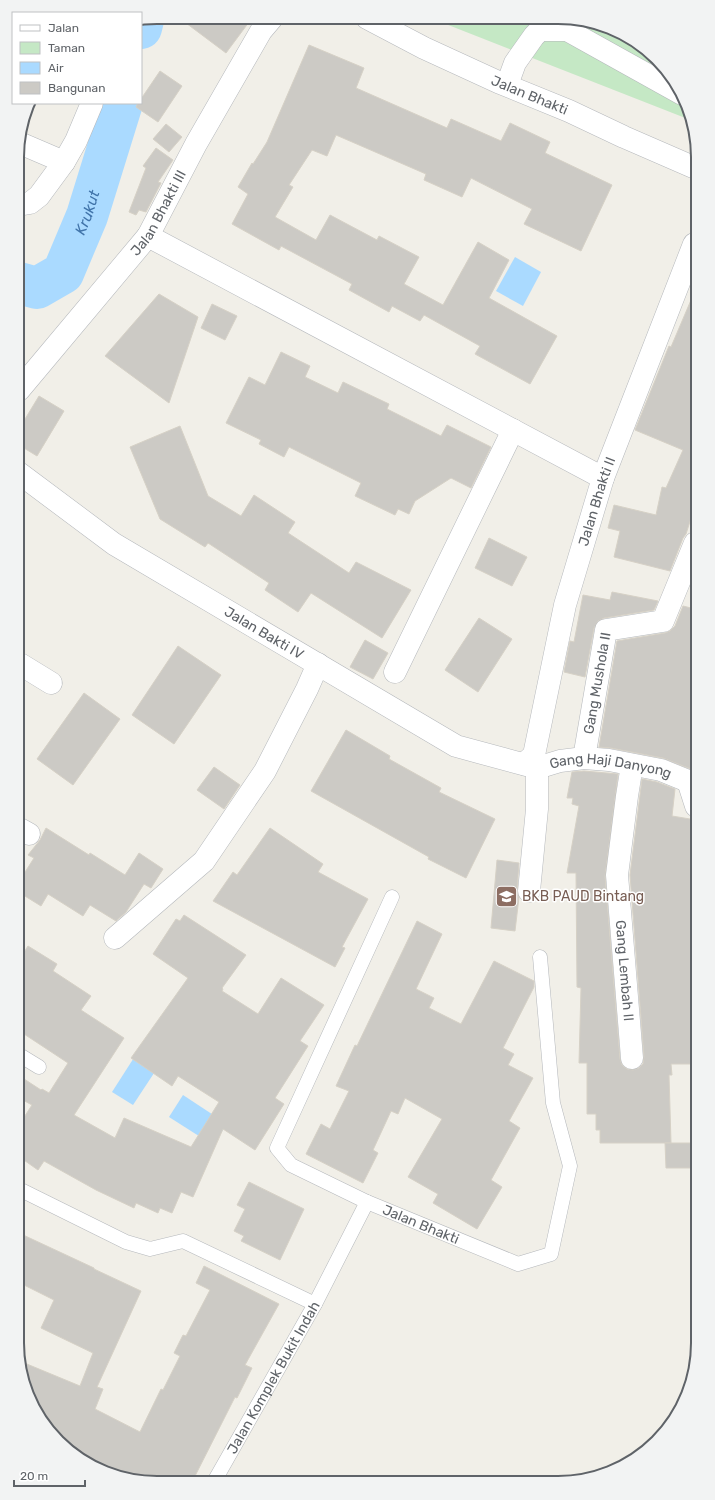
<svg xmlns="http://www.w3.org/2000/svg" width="715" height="1500" viewBox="0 0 715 1500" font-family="Rubik,sans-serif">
  <rect width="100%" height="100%" fill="#f1efe8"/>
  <polygon fill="#c5e8c5" points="433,19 585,20 650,52 679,87 693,121"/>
  <g fill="#aadaff">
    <polygon points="515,257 541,272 523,306 496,291"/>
    <polygon points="137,1053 158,1067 133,1105 112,1092"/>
    <polygon points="183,1095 227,1124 213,1145 169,1117"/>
  </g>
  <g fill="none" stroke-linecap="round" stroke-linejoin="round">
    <g stroke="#aadaff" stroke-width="42">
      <polyline points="141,28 143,20"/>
      <path id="s1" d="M19,283L37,288L63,273L87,216L122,103"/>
    </g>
  </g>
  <g fill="#cccac5" stroke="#d6d1c6">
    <polygon points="178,17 215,17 252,18 226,53"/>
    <polygon points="309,45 364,68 356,88 447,128 451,119 501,141 510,123 550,142 545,153 612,185 581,251 524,224 532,209 471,178 462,197 424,180 426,174 336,135 327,156 312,150 289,185 293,187 275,217 316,240 330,215 377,240 379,236 419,257 404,284 443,305 478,242 509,260 489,298 557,336 530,384 475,354 480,346 424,315 420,321 392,306 389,312 349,290 352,284 281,246 279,250 232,224 248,194 238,187 252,163 253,164 267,142"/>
    <polygon points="160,71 182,86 158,122 136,107 138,103 141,103 141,99"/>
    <polygon points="166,124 182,137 169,152 153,139"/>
    <polygon points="156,148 173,160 158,182 161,183 146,212 139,210 136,215 129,212 146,168 143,166"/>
    <polygon points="694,293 695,515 692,515 686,534 683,538 670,571 614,557 620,531 608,528 614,505 656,515 662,487 666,488 683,450 635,430 669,346 671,347"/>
    <polygon points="159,294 198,317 169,403 105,356"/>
    <polygon points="212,304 237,316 225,340 201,328"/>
    <polygon points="281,352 310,366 305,377 338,393 343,382 389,404 387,409 441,436 447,425 491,447 471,488 451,478 415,501 409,514 398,509 395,515 355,496 361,483 289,447 284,457 259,444 261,440 226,423 249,377 265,385"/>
    <polygon points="39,396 64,411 37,456 19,445 19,429"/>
    <polygon points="180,426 208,496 241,516 254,495 295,522 288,533 349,573 356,562 411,590 382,638 311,593 298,612 265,590 269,583 208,543 205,547 160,519 130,447"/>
    <polygon points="489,538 527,557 512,586 475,568"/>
    <polygon points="612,592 658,601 654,610 604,618 598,621 594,628 585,677 564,672 570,641 574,642 583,595 610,600"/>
    <polygon points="683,606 695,609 696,771 663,758 611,748 599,747 617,641 665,633 670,631 675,626"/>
    <polygon points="479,618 512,639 478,692 445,670"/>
    <polygon points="365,640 388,653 373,679 350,667"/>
    <polygon points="178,646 221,675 174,744 132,715"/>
    <polygon points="84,693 120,719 73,785 37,759"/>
    <polygon points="346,730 390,756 389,759 441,788 439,792 495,819 466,878 428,859 429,857 311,791"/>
    <polygon points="214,767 240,785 224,809 197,790"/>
    <polygon points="584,771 618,774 605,876 620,1059 622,1065 627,1069 633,1070 639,1068 643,1064 644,1057 630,875 642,779 657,782 675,789 672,816 696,820 697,1064 671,1064 672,1075 669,1075 671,1143 600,1143 600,1130 596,1130 596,1114 587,1114 587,1063 579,1063 581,988 577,987 576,873 567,873 579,806 572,804 573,798 567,798 572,772"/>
    <polygon points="46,828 89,855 90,853 125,875 139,853 163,869 151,888 144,884 126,912 116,921 90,905 83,916 48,894 41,906 20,893 20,880 34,858 28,855 40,840"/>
    <polygon points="270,828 323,864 318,872 368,899 342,947 345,948 335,967 213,901 233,872 237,875"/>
    <polygon points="497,860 519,863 517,890 519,897 515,931 491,928"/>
    <polygon points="184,915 246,955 222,988 223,989 222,991 258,1014 281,978 324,1005 300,1041 308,1046 275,1098 284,1104 255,1150 223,1129 193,1197 181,1192 172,1213 160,1208 158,1213 136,1203 134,1208 96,1190 44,1161 38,1170 21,1158 21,1122 32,1105 21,1099 21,1077 41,1090 42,1089 49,1093 68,1063 21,1032 21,957 28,946 57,964 53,971 91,996 81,1010 124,1038 74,1115 115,1138 124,1118 191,1147 219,1102 178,1076 172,1086 131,1058 188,978 153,954 176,919 180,921"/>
    <polygon points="417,921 442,934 416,989 434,998 429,1008 461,1024 494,961 534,981 534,987 503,1048 514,1054 508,1065 533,1078 509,1121 520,1128 491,1180 502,1187 477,1229 433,1203 438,1194 408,1177 442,1119 405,1098 398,1114 391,1111 373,1150 378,1153 363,1183 306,1154 321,1124 330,1129 349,1091 336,1086 355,1045 357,1046"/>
    <polygon points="665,1143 694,1143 695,1168 666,1168"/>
    <polygon points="249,1182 304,1209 280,1260 241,1241 244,1236 234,1231 245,1209 237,1205"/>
    <polygon points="21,1234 94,1268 94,1269 141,1291 97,1387 103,1389 95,1409 140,1432 161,1389 163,1390 180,1356 174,1353 183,1335 186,1336 210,1290 196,1283 204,1266 279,1304 245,1365 252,1368 237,1398 235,1397 193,1480 130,1480 65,1448 36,1413 22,1379 22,1362 80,1386 93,1353 41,1328 54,1300 22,1284"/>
  </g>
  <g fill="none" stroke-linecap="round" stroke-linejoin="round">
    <defs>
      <g id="lane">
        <path id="s2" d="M392,897L277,1148L291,1165L367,1202L518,1264L551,1254L570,1166L553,1103L540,957"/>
        <polyline points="21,1056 39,1067"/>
        <polyline points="21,1190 126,1242 150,1249 183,1241 315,1304"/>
        <path id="s3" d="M215,1480L315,1304L367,1202"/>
      </g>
      <g id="street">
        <path id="s4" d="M367,18L424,48L498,82L569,111L624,137L693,167"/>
        <polyline points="507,85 515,63 534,36 540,30 567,30 682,94"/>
        <polyline points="18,146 22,144 64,162"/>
        <polyline points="18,205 30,203 39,196 64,162 76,141 92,103"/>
        <polyline points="148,236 603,478"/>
        <path id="s5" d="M19,390L148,236L196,144L261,31L272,18"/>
        <path id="s6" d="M19,473L114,544L456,746L537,768L560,761L584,758L609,760L661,770L688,781L696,785"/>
        <polyline points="20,664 51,683"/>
        <polyline points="395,672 513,430"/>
        <path id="s7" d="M584,758L606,630L663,621L695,543"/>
        <path id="s8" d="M524,764L534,755L565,605L603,478L694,244"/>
        <path id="s9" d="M632,765L627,796L617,875L632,1058"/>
        <polyline points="688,781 696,806"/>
        <polyline points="20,829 29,834"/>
        <polyline points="529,891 537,809 537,768"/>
        <polyline points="115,938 204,861 265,771 307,689 318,664"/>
      </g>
    </defs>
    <use href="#lane" stroke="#b5b8bc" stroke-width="15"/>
    <use href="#street" stroke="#b5b8bc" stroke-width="23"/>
    <use href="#lane" stroke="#fff" stroke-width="14"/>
    <use href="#street" stroke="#fff" stroke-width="22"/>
  </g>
  <defs>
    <symbol id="school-square" viewBox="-11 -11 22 22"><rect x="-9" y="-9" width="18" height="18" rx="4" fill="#8d6e63" stroke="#fff"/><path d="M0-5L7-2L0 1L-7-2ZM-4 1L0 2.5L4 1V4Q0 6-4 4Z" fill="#fff"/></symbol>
  </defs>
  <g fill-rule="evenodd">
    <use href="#school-square" x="494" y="884" width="25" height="25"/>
  </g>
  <g text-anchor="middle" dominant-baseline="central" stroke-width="3" stroke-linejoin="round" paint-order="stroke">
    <g font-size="14" fill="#5f6368" stroke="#fff">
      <text stroke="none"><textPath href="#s4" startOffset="180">Jalan Bhakti</textPath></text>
      <text stroke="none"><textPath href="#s5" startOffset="226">Jalan Bhakti III</textPath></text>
      <text stroke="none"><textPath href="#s8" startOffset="275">Jalan Bhakti II</textPath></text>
      <text stroke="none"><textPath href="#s6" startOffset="293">Jalan Bakti IV</textPath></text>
      <text stroke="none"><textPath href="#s7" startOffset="76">Gang Mushola II</textPath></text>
      <text stroke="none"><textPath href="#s6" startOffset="675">Gang Haji Danyong</textPath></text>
      <text stroke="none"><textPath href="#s9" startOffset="207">Gang Lembah II</textPath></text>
      <text stroke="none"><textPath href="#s2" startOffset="441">Jalan Bhakti</textPath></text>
      <text stroke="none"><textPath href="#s3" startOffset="118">Jalan Komplek Bukit Indah</textPath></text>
    </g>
    <g font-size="14" fill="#785e54" stroke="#fff" text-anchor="start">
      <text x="522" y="896">BKB PAUD Bintang</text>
    </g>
    <g font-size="15" font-style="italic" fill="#4174aa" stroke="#fff">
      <text stroke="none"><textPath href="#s1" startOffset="114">Krukut</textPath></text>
    </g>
  </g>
  <path d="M0 0H715V1500H0ZM157 24H558A133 133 0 0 1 691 157V1343A133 133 0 0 1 558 1476H157A133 133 0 0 1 24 1343V157A133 133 0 0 1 157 24Z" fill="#f2f3f3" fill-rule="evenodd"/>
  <path fill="none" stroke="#5f6368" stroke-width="2" d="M157 24H558A133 133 0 0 1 691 157V1343A133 133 0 0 1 558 1476H157A133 133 0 0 1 24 1343V157A133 133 0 0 1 157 24Z"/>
  <rect x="12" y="12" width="130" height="92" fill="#ffffff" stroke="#bfc1c3"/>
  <rect x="20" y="25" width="20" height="6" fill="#ffffff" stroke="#bfc1c3"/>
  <text x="48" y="32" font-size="12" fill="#5f6368">Jalan</text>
  <rect x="20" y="42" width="20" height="12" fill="#c5e8c5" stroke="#bfc1c3"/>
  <text x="48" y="52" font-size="12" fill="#5f6368">Taman</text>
  <rect x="20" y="62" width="20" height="12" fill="#aadaff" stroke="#bfc1c3"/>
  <text x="48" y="72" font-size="12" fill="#5f6368">Air</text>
  <rect x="20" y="82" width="20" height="12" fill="#cccac5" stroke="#bfc1c3"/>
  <text x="48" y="92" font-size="12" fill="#5f6368">Bangunan</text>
  <path d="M14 1480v6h71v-6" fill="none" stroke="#5f6368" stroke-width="2"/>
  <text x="20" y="1480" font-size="12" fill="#5f6368" stroke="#ffffff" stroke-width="3" paint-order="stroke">20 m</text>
</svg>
